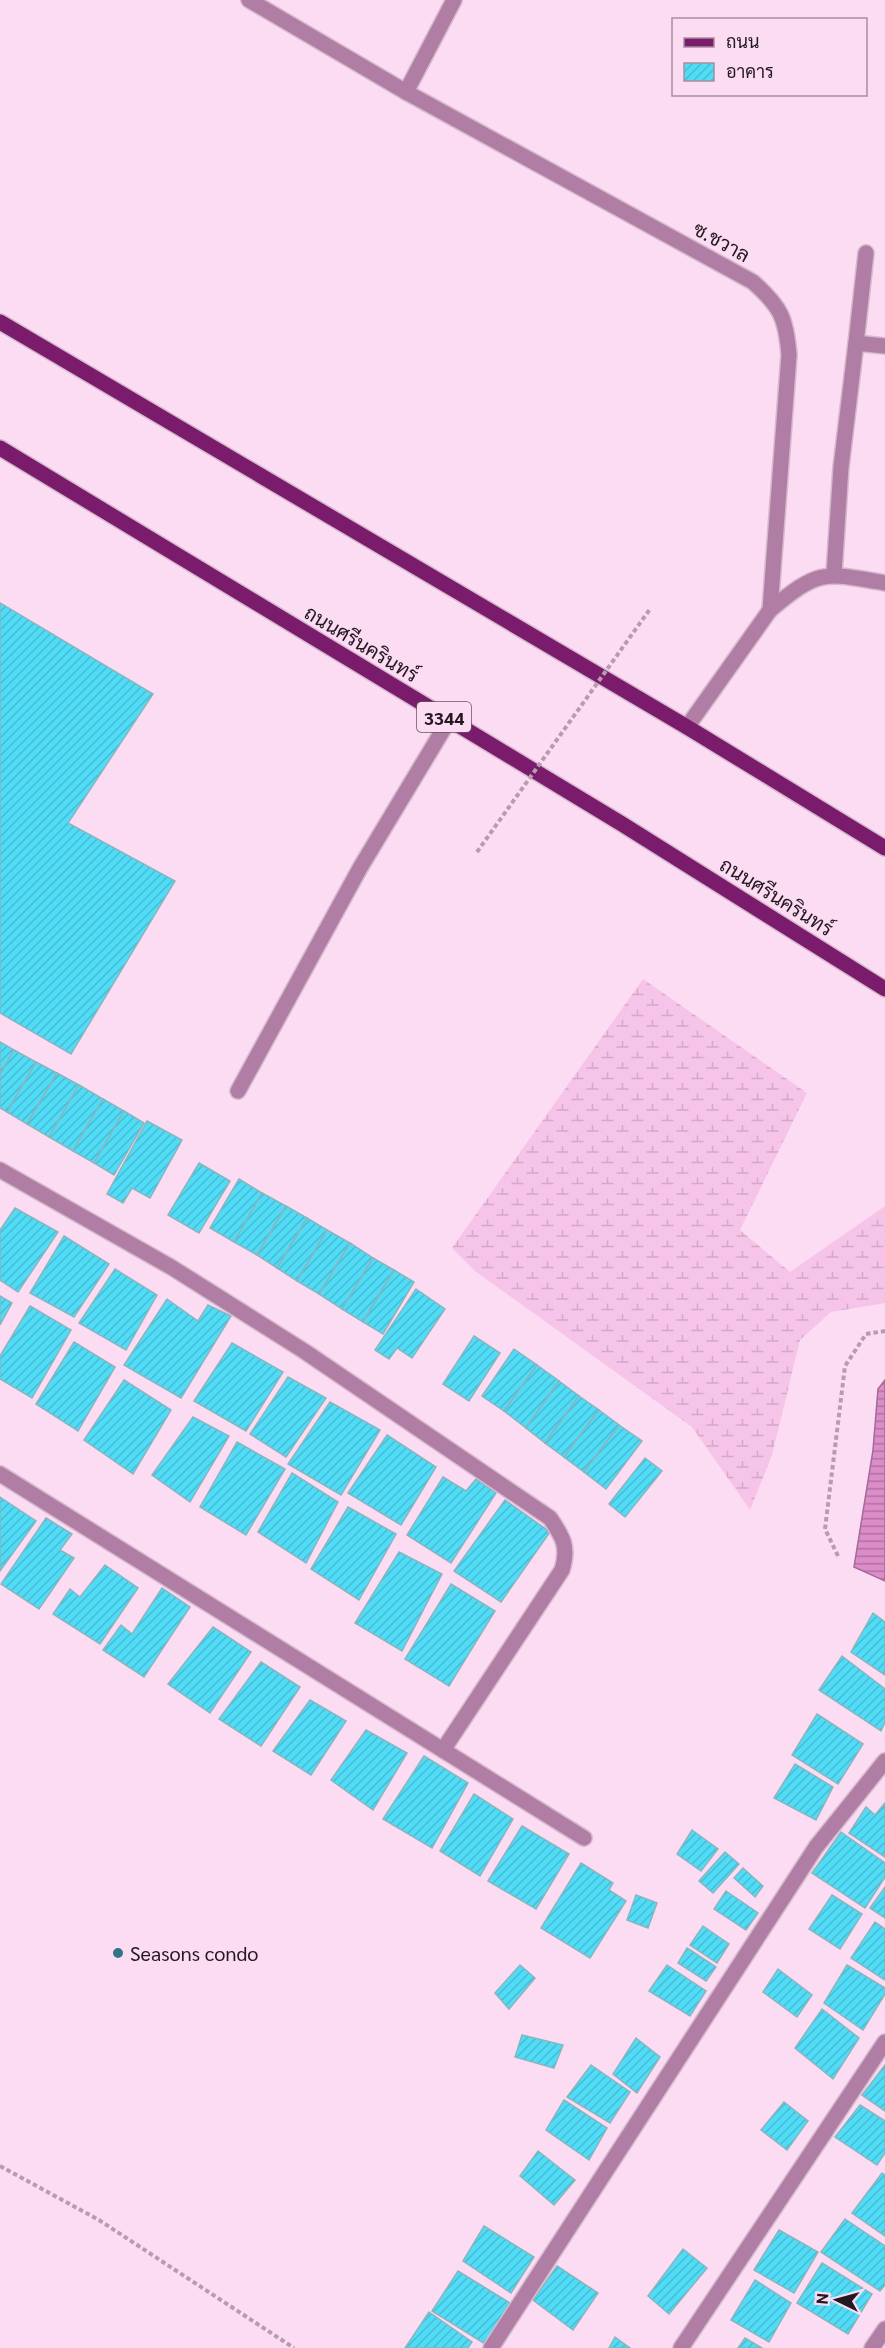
<svg xmlns="http://www.w3.org/2000/svg" width="885" height="2348" viewBox="0 0 885 2348" font-family="Georgia,Sarabun,serif">
  <defs>
    <pattern id="wetland-marsh" width="20" height="14" patternUnits="userSpaceOnUse" patternTransform="scale(1.5)"><rect width="20" height="14" fill="#f6c4e9"/><path d="M1 5h8M5 5V1M11 12h8M15 12V8" fill="none" stroke="#d3a8c8"/></pattern>
    <pattern id="water-rules" width="6" height="5" patternUnits="userSpaceOnUse" patternTransform="scale(1.5)"><rect width="6" height="5" fill="#db8cc9"/><path d="M0 2.5h6" fill="none" stroke="#b172a3"/></pattern>
    <pattern id="building-hatch" width="6" height="6" patternUnits="userSpaceOnUse" patternTransform="scale(1.5)"><rect width="6" height="6" fill="#50dcf7"/><path d="M-1 1l2-2M0 6l6-6M5 7l2-2" fill="none" stroke="#46bcd3"/></pattern>
  </defs>
  <rect width="100%" height="100%" fill="#fcdcf3"/>
  <polygon fill="url(#wetland-marsh)" points="643,979 807,1093 740,1230 790,1272 885,1206 885,1303 831,1312 800,1340 772,1455 750,1510 692,1427 475,1271 452,1248"/>
  <polygon fill="url(#water-rules)" stroke="#a46a97" stroke-width="1.5" points="885,1380 885,1581 854,1567 873,1450 878,1389"/>
  <g fill="url(#building-hatch)" stroke="#8bb5be" stroke-width="1.5">
    <polygon points="0,603 153,694 68,823 175,881 71,1054 0,1013"/>
    <polygon points="0,1042 14,1050 0,1075"/>
    <polygon points="14,1050 36,1062 7,1112 0,1108 0,1075"/>
    <polygon points="36,1062 57,1073 27,1124 7,1112"/>
    <polygon points="57,1073 79,1085 49,1137 27,1124"/>
    <polygon points="79,1085 103,1099 73,1151 49,1137"/>
    <polygon points="103,1099 124,1111 94,1163 73,1151"/>
    <polygon points="124,1111 144,1123 114,1175 94,1163"/>
    <polygon points="147,1121 182,1140 150,1198 132,1188 123,1203 107,1194"/>
    <polygon points="199,1163 230,1181 199,1233 168,1215"/>
    <polygon points="239,1179 262,1193 234,1242 210,1228"/>
    <polygon points="262,1193 286,1206 257,1255 234,1242"/>
    <polygon points="286,1206 307,1218 277,1268 257,1255"/>
    <polygon points="15,1208 58,1232 18,1292 0,1280 0,1230"/>
    <polygon points="307,1218 327,1230 297,1281 277,1268"/>
    <polygon points="327,1230 350,1243 319,1294 297,1281"/>
    <polygon points="64,1236 109,1264 74,1317 30,1293"/>
    <polygon points="350,1243 373,1258 342,1309 319,1294"/>
    <polygon points="373,1258 394,1270 363,1322 342,1309"/>
    <polygon points="115,1269 157,1295 126,1350 79,1323"/>
    <polygon points="394,1270 414,1282 383,1334 363,1322"/>
    <polygon points="416,1289 445,1309 412,1358 397,1348 389,1359 375,1350"/>
    <polygon points="0,1296 12,1303 0,1325"/>
    <polygon points="167,1299 198,1321 208,1305 231,1316 181,1398 124,1365"/>
    <polygon points="30,1306 71,1330 32,1398 0,1379 0,1356"/>
    <polygon points="474,1336 500,1353 469,1401 443,1384"/>
    <polygon points="74,1342 115,1367 78,1431 36,1404"/>
    <polygon points="232,1343 283,1372 246,1431 194,1401"/>
    <polygon points="514,1349 537,1365 504,1411 482,1396"/>
    <polygon points="537,1365 559,1381 526,1428 504,1411"/>
    <polygon points="288,1377 326,1398 286,1457 250,1434"/>
    <polygon points="124,1380 171,1410 133,1474 84,1440"/>
    <polygon points="559,1381 579,1396 545,1443 526,1428"/>
    <polygon points="579,1396 599,1410 564,1457 545,1443"/>
    <polygon points="330,1402 380,1430 341,1495 288,1464"/>
    <polygon points="599,1410 619,1425 584,1472 564,1457"/>
    <polygon points="193,1417 229,1436 190,1502 152,1475"/>
    <polygon points="619,1425 642,1441 606,1489 584,1472"/>
    <polygon points="387,1435 436,1467 401,1525 348,1493"/>
    <polygon points="237,1442 285,1469 246,1535 200,1507"/>
    <polygon points="645,1458 662,1471 625,1517 609,1504"/>
    <polygon points="292,1473 338,1502 306,1563 258,1532"/>
    <polygon points="443,1477 466,1491 476,1479 496,1493 451,1563 407,1535"/>
    <polygon points="0,1497 36,1521 0,1571"/>
    <polygon points="505,1500 550,1532 501,1602 454,1571"/>
    <polygon points="348,1507 396,1534 359,1600 311,1569"/>
    <polygon points="46,1518 72,1534 60,1550 74,1558 39,1609 1,1584"/>
    <polygon points="399,1552 442,1574 402,1651 355,1623"/>
    <polygon points="105,1565 138,1588 100,1644 53,1614 70,1589 80,1597"/>
    <polygon points="451,1584 495,1611 449,1686 405,1659"/>
    <polygon points="162,1588 190,1607 144,1677 103,1650 121,1625 132,1634"/>
    <polygon points="873,1613 885,1622 885,1675 851,1652"/>
    <polygon points="213,1627 251,1652 210,1713 168,1684"/>
    <polygon points="842,1656 885,1689 885,1722 881,1731 819,1690"/>
    <polygon points="261,1662 300,1687 261,1746 219,1719"/>
    <polygon points="310,1700 346,1721 311,1775 273,1751"/>
    <polygon points="817,1714 863,1744 838,1784 792,1755"/>
    <polygon points="366,1730 407,1753 373,1810 331,1780"/>
    <polygon points="424,1756 468,1783 432,1848 383,1819"/>
    <polygon points="795,1764 833,1787 816,1820 774,1798"/>
    <polygon points="474,1794 513,1819 480,1876 440,1851"/>
    <polygon points="885,1803 885,1857 849,1833 866,1807 875,1815"/>
    <polygon points="522,1826 569,1854 536,1909 488,1881"/>
    <polygon points="692,1830 718,1849 701,1871 677,1854"/>
    <polygon points="841,1832 885,1863 885,1877 865,1908 812,1873"/>
    <polygon points="725,1852 739,1864 713,1893 699,1881"/>
    <polygon points="581,1863 613,1883 609,1890 626,1901 590,1958 541,1928"/>
    <polygon points="743,1868 763,1886 755,1897 734,1878"/>
    <polygon points="885,1887 885,1918 870,1908"/>
    <polygon points="726,1891 758,1913 746,1930 714,1909"/>
    <polygon points="636,1895 657,1903 648,1928 627,1920"/>
    <polygon points="832,1895 862,1914 840,1949 809,1929"/>
    <polygon points="875,1922 885,1929 885,1980 851,1958"/>
    <polygon points="703,1926 729,1944 717,1963 690,1945"/>
    <polygon points="687,1948 716,1967 706,1981 678,1963"/>
    <polygon points="520,1965 535,1978 509,2009 495,1993"/>
    <polygon points="667,1965 706,1991 690,2016 649,1991"/>
    <polygon points="847,1965 885,1988 885,1994 863,2030 824,2003"/>
    <polygon points="778,1969 812,1995 797,2017 763,1992"/>
    <polygon points="822,2009 859,2038 833,2079 795,2048"/>
    <polygon points="522,2035 563,2045 554,2068 515,2057"/>
    <polygon points="636,2038 660,2057 637,2093 613,2074"/>
    <polygon points="591,2065 630,2092 610,2123 567,2097"/>
    <polygon points="885,2065 885,2111 862,2095"/>
    <polygon points="564,2100 607,2128 589,2160 546,2130"/>
    <polygon points="784,2102 808,2121 787,2150 761,2130"/>
    <polygon points="860,2105 885,2121 885,2153 877,2165 835,2137"/>
    <polygon points="538,2151 575,2180 554,2205 520,2176"/>
    <polygon points="882,2173 885,2175 885,2236 852,2213"/>
    <polygon points="845,2219 885,2246 885,2285 880,2291 821,2252"/>
    <polygon points="484,2226 534,2257 511,2293 463,2261"/>
    <polygon points="779,2230 818,2252 794,2293 754,2270"/>
    <polygon points="683,2249 707,2268 669,2314 648,2296"/>
    <polygon points="822,2263 872,2294 848,2334 797,2303"/>
    <polygon points="557,2266 598,2293 573,2330 533,2300"/>
    <polygon points="458,2271 510,2303 485,2344 432,2311"/>
    <polygon points="755,2280 791,2303 769,2342 731,2320"/>
    <polygon points="429,2312 472,2342 468,2348 405,2348"/>
    <polygon points="615,2337 630,2348 609,2348"/>
    <polygon points="745,2338 762,2348 738,2348"/>
  </g>
  <g fill="none" stroke-linecap="round" stroke-linejoin="round">
    <defs>
      <g id="service">
        <polyline points="406,92 454,0"/>
        <polyline points="238,1091 360,868 449,720"/>
      </g>
      <g id="minor">
        <path d="M249,0L406,92L753,282C781,307 786,318 789,355L770,610L687,727"/>
        <polyline points="856,343 866,253"/>
        <polyline points="834,574 841,467 856,343 885,346"/>
        <path d="M770,610C819,569 824,572 885,583"/>
        <path d="M0,1170L171,1267L304,1351L550,1518C563,1537 569,1547 562,1570L443,1750"/>
        <polyline points="0,1474 584,1838"/>
        <polyline points="491,2348 816,1847 885,1761"/>
        <polyline points="681,2348 885,2042"/>
        <polyline points="872,2348 885,2329"/>
      </g>
      <g id="primary">
        <polyline points="0,322 687,727 885,848"/>
        <polyline points="0,448 622,824 885,989"/>
      </g>
    </defs>
    <use href="#service" stroke="#d5b9cd" stroke-width="18"/>
    <use href="#minor" stroke="#d5b9cd" stroke-width="18"/>
    <use href="#primary" stroke="#d5b9cd" stroke-width="18"/>
    <g stroke="#b69caf" stroke-width="4" stroke-dasharray="4.5 3" stroke-linecap="butt">
      <polyline points="838,1556 825,1529 845,1366 866,1334 885,1331"/>
      <polyline points="0,2166 99,2220 294,2348"/>
    </g>
    <use href="#service" stroke="#b07da4" stroke-width="15"/>
    <use href="#minor" stroke="#b07da4" stroke-width="15"/>
    <use href="#primary" stroke="#7a1b6b" stroke-width="15"/>
    <polyline stroke="#b69caf" stroke-width="4" stroke-dasharray="4.5 3" stroke-linecap="butt" points="477,852 650,609"/>
  </g>
  <circle fill="#2f7583" stroke="#fcdcf3" stroke-width="2" cx="118" cy="1953" r="6"/>
  <g text-anchor="middle" dominant-baseline="central" stroke-width="4.5" stroke-linejoin="round" paint-order="stroke">
    <rect fill="#fcdcf3" stroke="#655460" stroke-width="1.5" x="417" y="702" width="54" height="30" rx="4.5"/>
    <g font-size="18" font-weight="bold" fill="#241921">
      <text x="444" y="717">3344</text>
    </g>
    <g font-size="20" fill="#241921" stroke="#fcdcf3">
      <text transform="translate(722 241) rotate(29)">ซ.ชวาล</text>
      <text transform="translate(362 643) rotate(31)">ถนนศรีนครินทร์</text>
      <text transform="translate(777 896) rotate(32)">ถนนศรีนครินทร์</text>
    </g>
    <g font-size="20" fill="#241921" stroke="#fcdcf3" text-anchor="start">
      <text x="130" y="1953">Seasons condo</text>
    </g>
  </g>
  <rect x="672" y="18" width="195" height="78" fill="#fcdcf3" stroke="#a68e9f" stroke-width="1.5"/>
  <rect x="684" y="38" width="30" height="9" fill="#7a1b6b" stroke="#a68e9f" stroke-width="1.5"/>
  <text x="726" y="48" font-size="18" fill="#241921">ถนน</text>
  <rect x="684" y="63" width="30" height="18" fill="url(#building-hatch)" stroke="#a68e9f" stroke-width="1.5"/>
  <text x="726" y="78" font-size="18" fill="#241921">อาคาร</text>
  <g transform="translate(837 2300) rotate(275)" stroke="#fcdcf3" stroke-width="4.5" paint-order="stroke">
  <path d="M0-4.5L10 22L0 15L-10 22Z" fill="#241921"/>
  <text y="-9" font-size="16" font-weight="bold" text-anchor="middle" fill="#241921">N</text>
  </g>
</svg>
